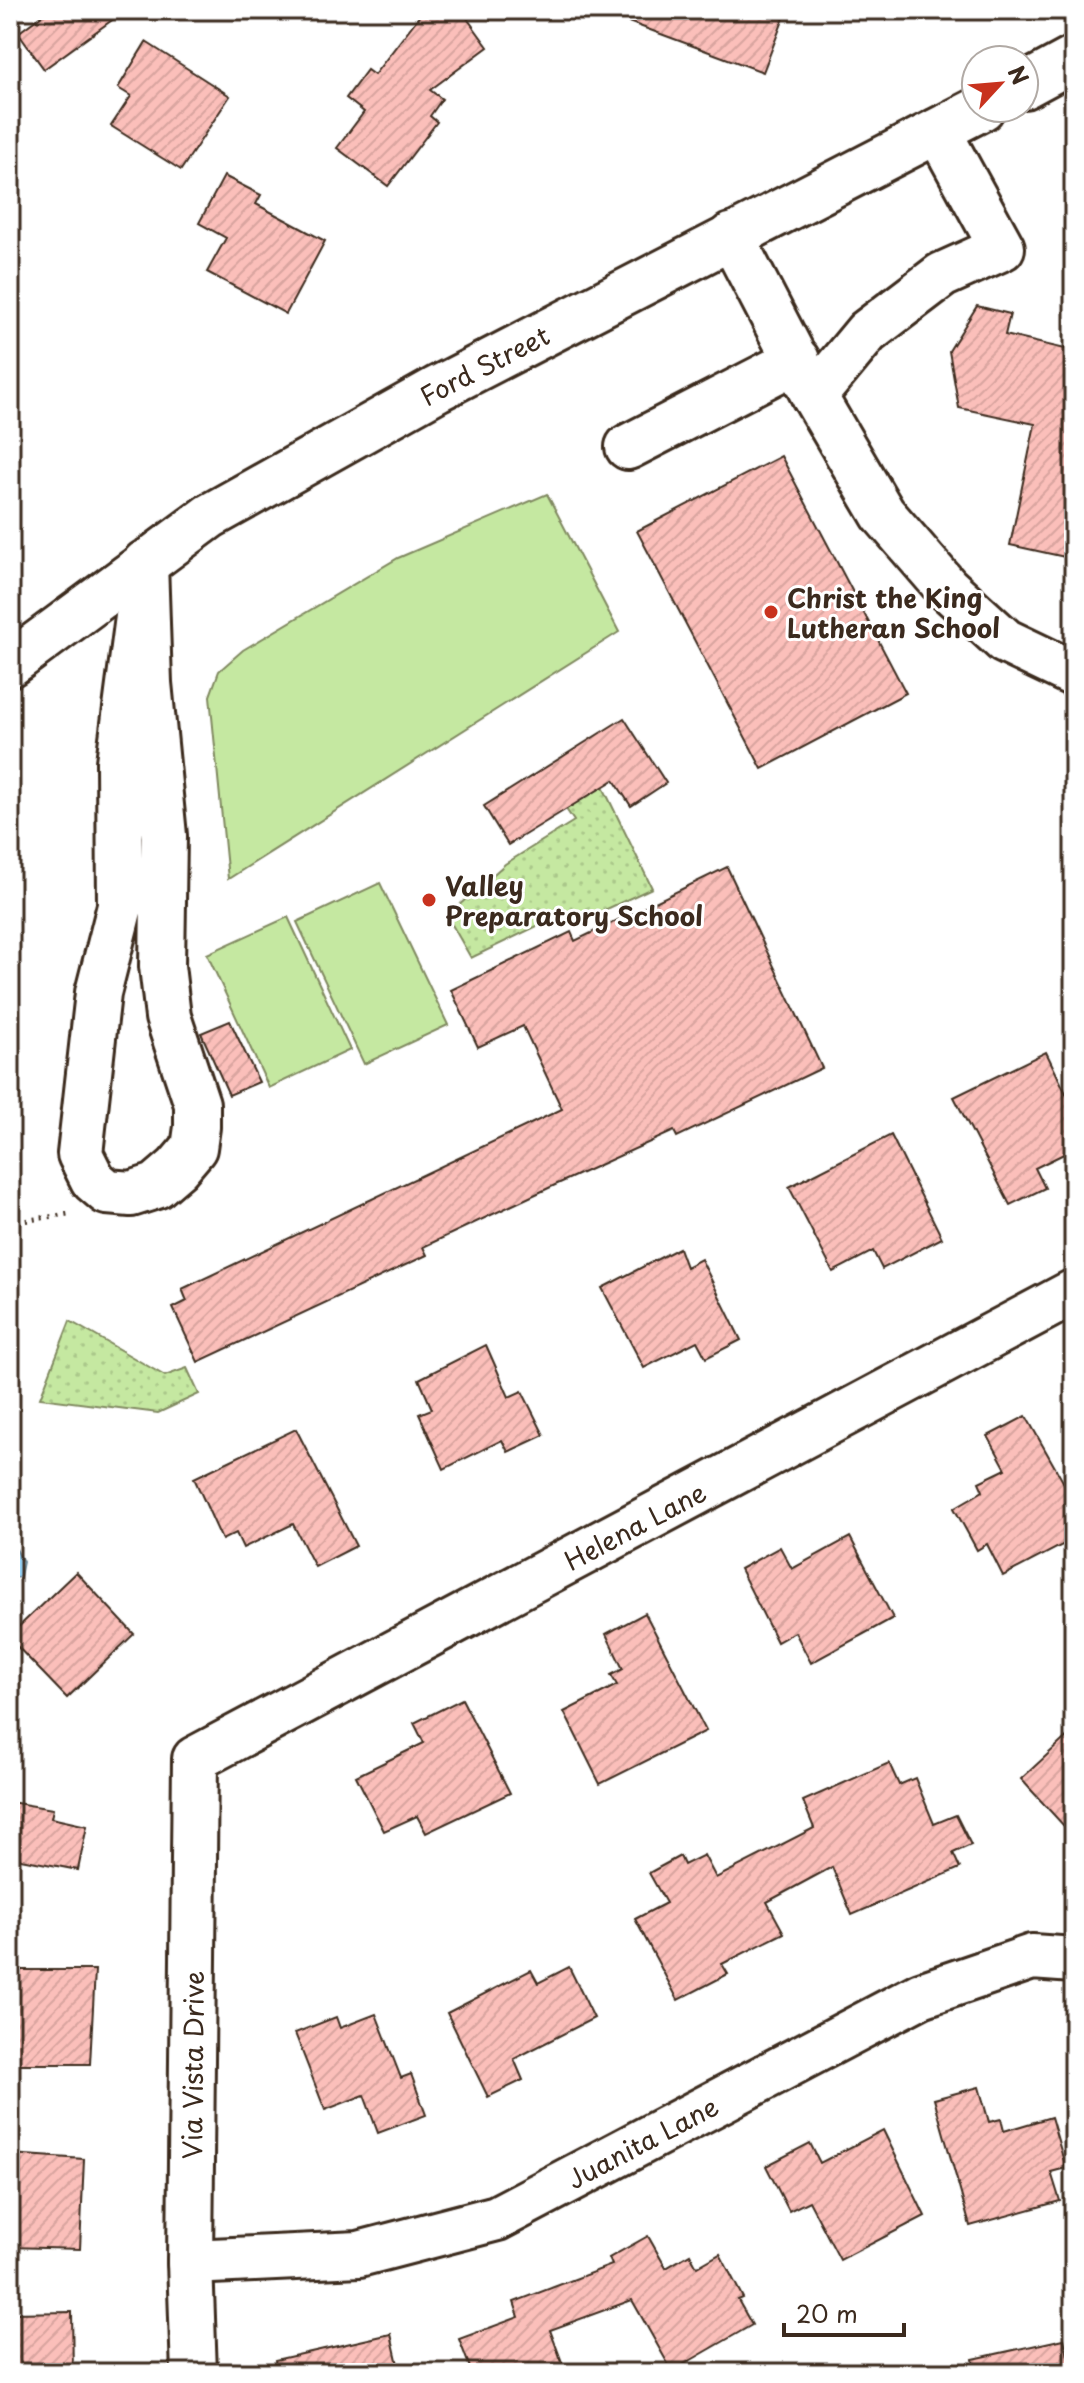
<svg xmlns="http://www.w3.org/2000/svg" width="1084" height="2383" viewBox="0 0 1084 2383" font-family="'Playpen Sans',sans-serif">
  <defs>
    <pattern id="park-dots" width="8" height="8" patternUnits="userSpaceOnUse" patternTransform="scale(2)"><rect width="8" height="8" fill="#c5e8a1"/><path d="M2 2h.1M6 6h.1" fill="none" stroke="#aac78a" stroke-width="1.8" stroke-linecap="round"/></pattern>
    <pattern id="building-hatch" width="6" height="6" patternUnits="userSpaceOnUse" patternTransform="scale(2)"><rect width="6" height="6" fill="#fbbfba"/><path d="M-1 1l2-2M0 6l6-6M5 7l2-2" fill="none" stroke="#d8a49f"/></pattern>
  </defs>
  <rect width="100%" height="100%" fill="#fff"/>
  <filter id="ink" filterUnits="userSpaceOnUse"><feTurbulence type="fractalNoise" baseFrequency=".0125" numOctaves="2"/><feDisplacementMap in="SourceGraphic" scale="16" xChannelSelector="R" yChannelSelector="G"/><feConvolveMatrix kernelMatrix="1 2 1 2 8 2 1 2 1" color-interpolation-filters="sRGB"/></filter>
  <g filter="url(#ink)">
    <g fill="#c5e8a1" stroke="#808960" stroke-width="2">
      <polygon points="547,494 619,632 228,879 210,696 219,671 243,650 398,558"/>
      <polygon points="380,883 448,1025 364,1064 297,922"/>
      <polygon points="288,917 350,1050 269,1088 207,954"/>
    </g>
    <g fill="url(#park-dots)" stroke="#808960" stroke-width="2">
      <polygon points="603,787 652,888 594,915 562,914 471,958 447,916 505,864 574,821 566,809"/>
      <polygon points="70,1321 165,1376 187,1368 199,1394 158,1413 40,1398"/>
    </g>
    <polygon fill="#97d4f8" stroke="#7290a1" stroke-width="2" points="10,1549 16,1549 23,1562 20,1576 10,1581"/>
    <g fill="url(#building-hatch)" stroke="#3b2a1e" stroke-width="2">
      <polygon points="49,10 126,10 44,69 18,33"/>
      <polygon points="424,10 461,10 488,47 430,90 442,99 430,116 437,122 388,186 337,148 364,112 346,98 367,70 374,75"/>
      <polygon points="607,10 787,10 763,72 607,14"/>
      <polygon points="146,42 230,96 181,170 111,126 131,96 118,88"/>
      <polygon points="224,176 261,195 256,204 325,241 286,314 207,272 226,238 199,223"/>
      <polygon points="977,306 1010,314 1005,335 1074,351 1074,559 1010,545 1035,424 959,408 949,351"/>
      <polygon points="781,456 906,693 762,769 637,531"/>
      <polygon points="624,718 666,783 631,806 614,780 508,845 484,806"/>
      <polygon points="727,867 822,1068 677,1137 674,1131 553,1186 423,1247 427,1255 198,1362 173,1308 187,1301 182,1289 562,1109 523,1026 478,1047 451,990 571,932 575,941"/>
      <polygon points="230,1021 259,1082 229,1095 201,1033"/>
      <polygon points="1046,1052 1074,1110 1074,1149 1035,1168 1045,1188 1010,1205 954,1097"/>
      <polygon points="891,1135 942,1238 882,1269 873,1251 833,1272 789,1187"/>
      <polygon points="679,1248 686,1267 701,1259 741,1340 706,1358 697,1341 644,1368 602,1288"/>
      <polygon points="486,1345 509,1397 522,1391 544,1435 508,1452 502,1440 444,1469 419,1414 432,1409 419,1379"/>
      <polygon points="1026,1416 1074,1501 1074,1539 1003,1576 987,1544 977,1550 954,1508 983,1491 979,1482 1006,1469 988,1436"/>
      <polygon points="296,1429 356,1546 315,1567 293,1524 243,1548 236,1533 222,1540 194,1478"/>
      <polygon points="850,1537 893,1618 811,1663 795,1632 777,1642 740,1569 780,1547 792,1569"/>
      <polygon points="76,1572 134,1634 67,1698 10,1639 10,1635"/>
      <polygon points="645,1613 706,1731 600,1784 564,1712 617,1685 611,1675 623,1669 606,1634"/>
      <polygon points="462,1699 510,1793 426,1833 417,1816 384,1831 356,1776 424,1743 414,1723"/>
      <polygon points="1074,1730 1074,1837 1021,1779"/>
      <polygon points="889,1763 899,1785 915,1778 934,1824 956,1815 971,1845 953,1853 960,1868 852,1915 832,1867 767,1902 784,1933 722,1964 728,1974 678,2000 635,1919 666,1903 649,1873 680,1856 684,1865 704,1855 716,1878 814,1828 803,1801"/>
      <polygon points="10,1802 53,1809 51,1818 87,1826 78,1870 10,1857"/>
      <polygon points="569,1967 594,2018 514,2059 523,2080 488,2097 447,2013 531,1970 538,1983"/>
      <polygon points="10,1970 95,1970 90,2064 10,2064"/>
      <polygon points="376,2014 401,2078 411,2074 426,2115 378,2133 364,2095 325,2110 295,2033 336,2017 340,2028"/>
      <polygon points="979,2087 989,2122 1001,2119 1004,2131 1051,2117 1066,2168 1051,2172 1060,2201 970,2226 934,2099"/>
      <polygon points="883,2130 925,2216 840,2260 809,2201 789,2211 766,2166 810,2143 820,2163"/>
      <polygon points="10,2154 84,2159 80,2249 10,2247"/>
      <polygon points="648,2236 666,2268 690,2254 697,2267 720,2254 743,2298 738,2300 752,2325 672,2371 632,2300 550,2330 566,2373 472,2373 459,2339 519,2317 514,2302 612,2265 609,2258"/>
      <polygon points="72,2312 73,2373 10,2373 10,2313"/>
      <polygon points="391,2334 400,2373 277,2373 275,2360"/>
      <polygon points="1064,2339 1072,2373 975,2373 973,2359"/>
    </g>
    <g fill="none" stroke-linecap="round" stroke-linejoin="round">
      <defs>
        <g id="minor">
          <polyline points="1024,86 1074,59"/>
          <polyline points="731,236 814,396 883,514 947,588 1005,641 1074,674"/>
          <polyline points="814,396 867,332 942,275 1002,248 938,131"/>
          <polyline points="628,447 797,360"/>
          <polygon points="145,563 149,683 164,836 162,966 168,1017 197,1104 197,1127 194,1148 177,1168 156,1186 131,1194 107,1192 93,1180 80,1154 98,993 120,906 119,762"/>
          <path id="s1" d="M10,664L210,516L437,389L982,108"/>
          <path id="s2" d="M190,2262L359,2254L497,2218L921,1995L1032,1957L1074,1960"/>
          <path id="s3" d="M194,2373L190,2262L195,1759L1074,1292"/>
        </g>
      </defs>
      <use href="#minor" stroke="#3b2a1e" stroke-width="50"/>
      <polyline stroke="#3b2a1e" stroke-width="5" stroke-dasharray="2 6" stroke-linecap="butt" points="10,1223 68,1214"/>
      <use href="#minor" stroke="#fff" stroke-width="44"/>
    </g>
  </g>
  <g fill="#c8321e" stroke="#fff" stroke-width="3">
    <circle cx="771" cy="612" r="8"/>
    <circle cx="429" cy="900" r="8"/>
  </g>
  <g text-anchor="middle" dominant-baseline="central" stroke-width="6" stroke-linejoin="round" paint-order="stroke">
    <g font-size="26" fill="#3b2a1e" stroke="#fff">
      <text stroke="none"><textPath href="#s1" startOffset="562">Ford Street</textPath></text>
      <text stroke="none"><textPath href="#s3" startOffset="1112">Helena Lane</textPath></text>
      <text stroke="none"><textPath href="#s3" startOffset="308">Via Vista Drive</textPath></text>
      <text stroke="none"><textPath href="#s2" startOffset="476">Juanita Lane</textPath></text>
    </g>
    <g font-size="26" font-weight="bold" fill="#3b2a1e" stroke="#fff" text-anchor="start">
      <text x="787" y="597">Christ the King<tspan x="787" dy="30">Lutheran School</tspan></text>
      <text x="445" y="885">Valley<tspan x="445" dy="30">Preparatory School</tspan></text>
    </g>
  </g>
  <rect width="1084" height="2383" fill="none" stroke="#fff" stroke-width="40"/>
  <rect x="20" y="20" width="1044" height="2343" fill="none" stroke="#3b2a1e" stroke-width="3" filter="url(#ink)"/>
  <g transform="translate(1000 84) rotate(64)"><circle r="38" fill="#ffffff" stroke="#b1aaa5" stroke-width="2"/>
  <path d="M0-6L14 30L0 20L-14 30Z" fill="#c8321e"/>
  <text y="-12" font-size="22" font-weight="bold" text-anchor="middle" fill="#3b2a1e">N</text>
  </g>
  <path d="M784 2323v12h120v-12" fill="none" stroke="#3b2a1e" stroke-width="4"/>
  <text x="796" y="2323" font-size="24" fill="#3b2a1e" stroke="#ffffff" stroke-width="6" paint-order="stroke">20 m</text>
</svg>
